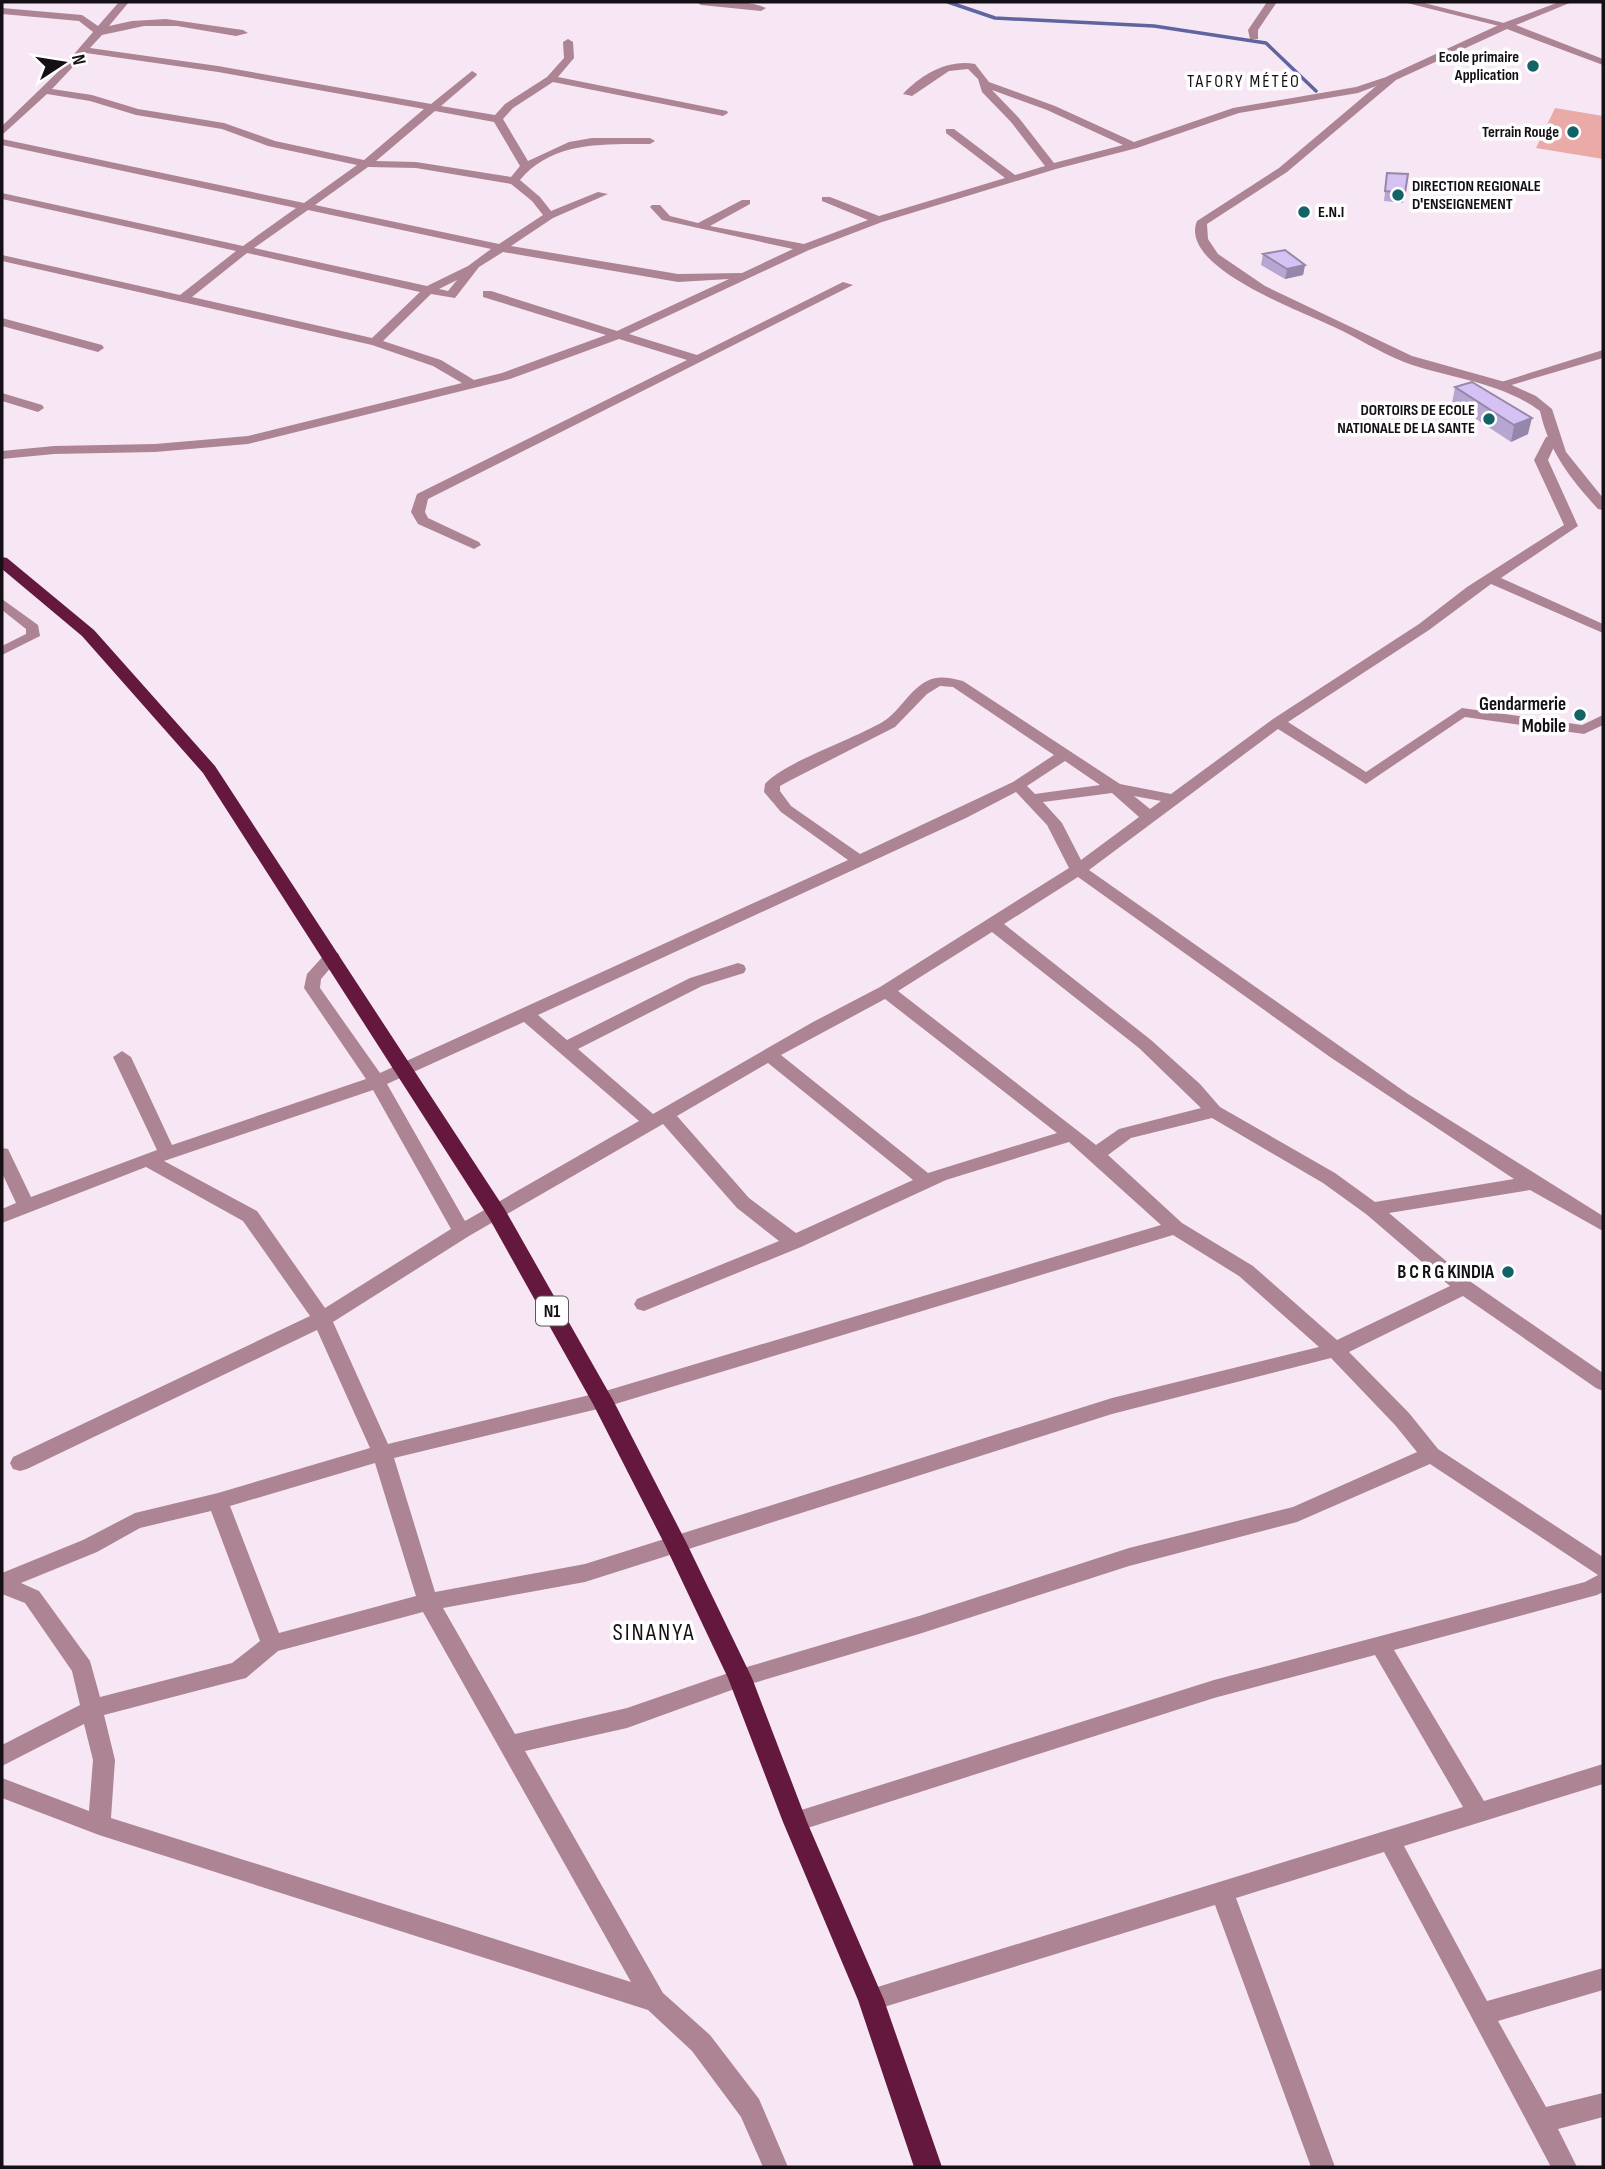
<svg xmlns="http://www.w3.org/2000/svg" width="1605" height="2169" viewBox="0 0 1605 2169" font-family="'Sofia Sans Condensed',sans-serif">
  <rect width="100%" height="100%" fill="#f7e7f5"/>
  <polygon fill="#e9aaa8" points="1555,108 1603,116 1603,159 1536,148"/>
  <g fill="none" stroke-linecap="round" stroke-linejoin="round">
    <polyline stroke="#5e649e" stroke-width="3.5" points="948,2 995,18 1154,26 1266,43 1316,91"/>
    <g fill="#ad8493" fill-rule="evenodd">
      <path d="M119,2H129L109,26L132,21L166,19L243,30L248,33L236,36L177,26H144L102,35L90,48L218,66L431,104L472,71L477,74L476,76L441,106L495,115L505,104L547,77L564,58L563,42L568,39L573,42L574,58L558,77L727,111L728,113L723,116L553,82L513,108L503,119L528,161L569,142L592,138H650L655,141L650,144C604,144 552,141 520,180L540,197L551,211L598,192L608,194L553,218L511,246L678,274L742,273L793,249L662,220L650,207L652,205H660L670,216L698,223L742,200H750V204L710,226L804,244L868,220L822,201V197H830L879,216L1005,178L946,133V129H954L1015,175L1045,166L1011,122L982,92L978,79L968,69L949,71L912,96L903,94C921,75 947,59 975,64L989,82L1055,106L1134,142L1233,108L1356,87L1392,75L1397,78L1358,93L1239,113L1137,148L1056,169L882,222L809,250L629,334L697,355L843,282L853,285L428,499L425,512L428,518L479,542L481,545L474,549L418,524L411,512L417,494L687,360L619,339L510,379L248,444L155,452L54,454L2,459V451L54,446L155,444L248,436L462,383L433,366L372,345L2,261V255L180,295L236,251L2,199V193L243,246L296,208L2,145V139L304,203L357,165L268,146L222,129L136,115L90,101L47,94L2,135V126L63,67L93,32L79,21L2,14V8L82,15L98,26ZM86,53L218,72L424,109L364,160L275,141L224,123L138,109L92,95L52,89ZM992,90L1047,110L1123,145L1054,163L1019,118ZM435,111L494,122L520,166L511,177L416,162L376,161ZM368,167L416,168L511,184L532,201L543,215L499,244L315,205ZM308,210L491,249L468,266L427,286L254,248ZM503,252L678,282L729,279L617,331L491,291H483V297L606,335L502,373L474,380L441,360L383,341L431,294L455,298L479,267ZM247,253L420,292L372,338L192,297ZM457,280L448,291L439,289Z"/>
      <path d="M696,2C716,1 749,0 766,8L761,11L701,5Z"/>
      <polygon points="1267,2 1277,2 1258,30 1258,39 1250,39 1248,30"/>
      <polygon points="1403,2 1420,2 1512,25 1507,28"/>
      <polygon points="2,318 102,345 104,348 98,352 2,326"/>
      <polygon points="1603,350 1603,358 1501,388 1495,384"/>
      <polygon points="2,393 42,405 44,408 38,412 2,401"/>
      <path d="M1551,436L1557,440L1548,460L1578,526L1501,578L1603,624V633L1491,584L1429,630L1288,722L1366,772L1462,708L1582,725L1603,715V725L1584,734L1465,717L1366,784L1278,729L1089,870L1408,1094L1603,1216V1231L1530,1190L1389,1213L1471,1282L1603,1373V1391L1596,1388L1463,1296L1349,1352L1409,1413L1438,1449L1603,1557V1592L1597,1595L1394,1650L1484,1801L1603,1764V1784L1404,1846L1487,2001L1603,1968V1990L1498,2021L1546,2107L1603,2093V2117L1558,2129L1577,2167H1551L1384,1852L1236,1898L1335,2167H1311L1215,1905L871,2011L863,2008L859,2000L863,1992L871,1989L1463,1807L1375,1655L1214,1698L795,1832L787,1829L784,1822L787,1815L795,1812L1214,1680L1585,1582L1598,1575L1430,1464L1297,1522L1129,1566L919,1634L740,1687L627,1728L525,1751L663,1993L710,2035L759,2099L788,2167H763L741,2117L692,2051L648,2010L99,1835L2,1798V1778L89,1811L93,1760L84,1724L2,1766V1745L80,1705L72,1671L25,1603L2,1594V1573L83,1540L135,1513L218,1493L370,1448L317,1330L27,1469L20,1471L13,1469L10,1463L13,1457L310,1316L243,1221L146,1167L2,1223V1209L16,1203L2,1173V1148L8,1149L31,1197L157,1150L113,1057L122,1051L131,1057L172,1145L366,1079L304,988L307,974L326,953H338L340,957L321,979L320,988L380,1073L848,860L781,812L764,792L765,784C784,762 855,739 884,721C900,711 909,690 927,681C939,675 950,678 963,681L1120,784L1171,794L1273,719L1419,624L1467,587L1564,525L1534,460L1546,437ZM940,686L953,687L1054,755L1013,782L860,854L791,806L780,791V786L789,781L895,727L927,694ZM1065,761L1100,785L1035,794L1027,786ZM1016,792L1047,825L1069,868L880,987L813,1022L653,1114L578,1049L702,986L744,973L746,969L744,965L738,963L690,978L567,1040L538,1015L966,818ZM1112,793L1139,817L1081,860L1062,823L1043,802ZM1134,796L1161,801L1150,809ZM1078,877L1330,1057L1514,1179L1375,1202L1335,1173L1220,1107L1200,1084L1151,1040L1004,924ZM992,932L1139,1048L1201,1108L1119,1129L1096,1145L898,991ZM885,999L1057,1133L928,1173L781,1055ZM524,1022L639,1121L465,1221L387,1084ZM768,1063L913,1180L796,1233L749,1198L677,1116ZM373,1090L451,1229L325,1308L257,1211L164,1161ZM1212,1118L1323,1183L1366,1214L1450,1286L1337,1340L1253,1266L1182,1223L1108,1155L1131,1138ZM663,1124L737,1208L779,1241L637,1299L634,1304L637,1309L644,1311L801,1247L946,1180L1069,1142L1161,1225L602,1392L388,1444L333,1322L469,1236ZM1173,1235L1239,1276L1319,1347L1112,1398L585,1564L435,1592L394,1458L602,1408ZM1331,1358L1395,1425L1417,1452L1293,1507L1129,1548L919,1616L740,1669L627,1708L515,1734L443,1608L585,1582L1112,1414ZM375,1463L416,1596L279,1633L230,1506ZM211,1511L260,1641L232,1663L100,1697L90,1661L39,1591L21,1583L97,1552L140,1528ZM423,1612L631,1982L111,1818L115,1760L104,1715L238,1680L246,1678L278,1651Z"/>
      <polygon points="2,599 38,625 40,636 2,655 2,646 26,634 26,629 2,610"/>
    </g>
    <path fill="#ad8493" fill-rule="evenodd" d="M1559,2H1572L1516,25L1603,59V65L1507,29L1396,80L1287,172L1207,224L1208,239L1218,254L1265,286L1412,356L1505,382L1536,396L1552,409L1566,452L1603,498V510L1598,509C1570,478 1549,452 1540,411C1499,381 1450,379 1404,362C1379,352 1356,337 1332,326C1301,311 1178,267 1197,221L1279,168L1388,76L1503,23Z"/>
    <polygon fill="#64183e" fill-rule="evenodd" points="2,557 7,558 94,630 215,766 504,1208 613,1400 687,1544 752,1678 807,1822 884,2000 942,2167 914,2167 858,2000 783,1822 728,1678 665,1545 593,1404 489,1218 203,773 82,636 2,569"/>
  </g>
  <g fill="#b7a6d1">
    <polygon points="1387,173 1408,174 1403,203 1384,201"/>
    <polygon points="1263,254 1305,265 1303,275 1285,279 1261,265"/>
    <polygon points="1455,387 1528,434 1511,442 1452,403"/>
  </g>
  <g fill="#9587aa">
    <polygon points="1305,265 1303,275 1285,279 1287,269"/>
    <polygon points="1532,418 1528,434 1511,442 1514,425"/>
  </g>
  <g fill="#d5c1f3" stroke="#9587aa" stroke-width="2">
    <polygon points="1387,173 1408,174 1405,193 1385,191"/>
    <polygon points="1285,250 1305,265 1287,269 1263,254"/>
    <polygon points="1472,382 1532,418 1514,425 1455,387"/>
  </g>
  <g fill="#136366" stroke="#fff" stroke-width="2.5">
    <circle cx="1533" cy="66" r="7"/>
    <circle cx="1573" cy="132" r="7"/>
    <circle cx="1398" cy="195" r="7"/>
    <circle cx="1304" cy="212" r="7"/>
    <circle cx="1489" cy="419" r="7"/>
    <circle cx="1580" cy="715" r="7"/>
    <circle cx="1508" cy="1272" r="7"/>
  </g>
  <g text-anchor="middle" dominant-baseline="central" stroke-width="7" stroke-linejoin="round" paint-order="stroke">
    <g font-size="16" font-weight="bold" fill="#151015" stroke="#fff" text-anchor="end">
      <text x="1519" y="57">Ecole primaire<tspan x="1519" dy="18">Application</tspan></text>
      <text x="1559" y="132">Terrain Rouge</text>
      <text x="1412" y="186" text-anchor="start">DIRECTION REGIONALE<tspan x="1412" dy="18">D'ENSEIGNEMENT</tspan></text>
      <text x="1318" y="212" text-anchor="start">E.N.I</text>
      <text x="1475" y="410">DORTOIRS DE ECOLE<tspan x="1475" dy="18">NATIONALE DE LA SANTE</tspan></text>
    </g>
    <g font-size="18" letter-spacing="2" fill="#151015" stroke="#fff">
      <text x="1244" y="81">TAFORY MÉTÉO</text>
    </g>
    <rect fill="#fff" stroke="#5b585b" stroke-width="2" x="536" y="1296.5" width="32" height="29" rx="5"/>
    <g font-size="18" font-weight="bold" fill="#151015">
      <text x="552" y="1311">N1</text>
    </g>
    <g font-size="19" font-weight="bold" fill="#151015" stroke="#fff" text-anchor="end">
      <text x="1566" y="704">Gendarmerie<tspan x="1566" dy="22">Mobile</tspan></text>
      <text x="1494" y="1272">B C R G KINDIA</text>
    </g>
    <g font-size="24" letter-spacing="2" fill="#151015" stroke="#fff">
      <text x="654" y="1632">SINANYA</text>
    </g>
  </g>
  <rect width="1605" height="2169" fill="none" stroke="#151015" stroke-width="7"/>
  <g transform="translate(63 63) rotate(78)" stroke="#ffffff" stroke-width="5" paint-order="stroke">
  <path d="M0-5L12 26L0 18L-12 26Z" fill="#151015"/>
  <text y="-10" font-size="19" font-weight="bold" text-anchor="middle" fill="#151015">N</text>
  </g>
</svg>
